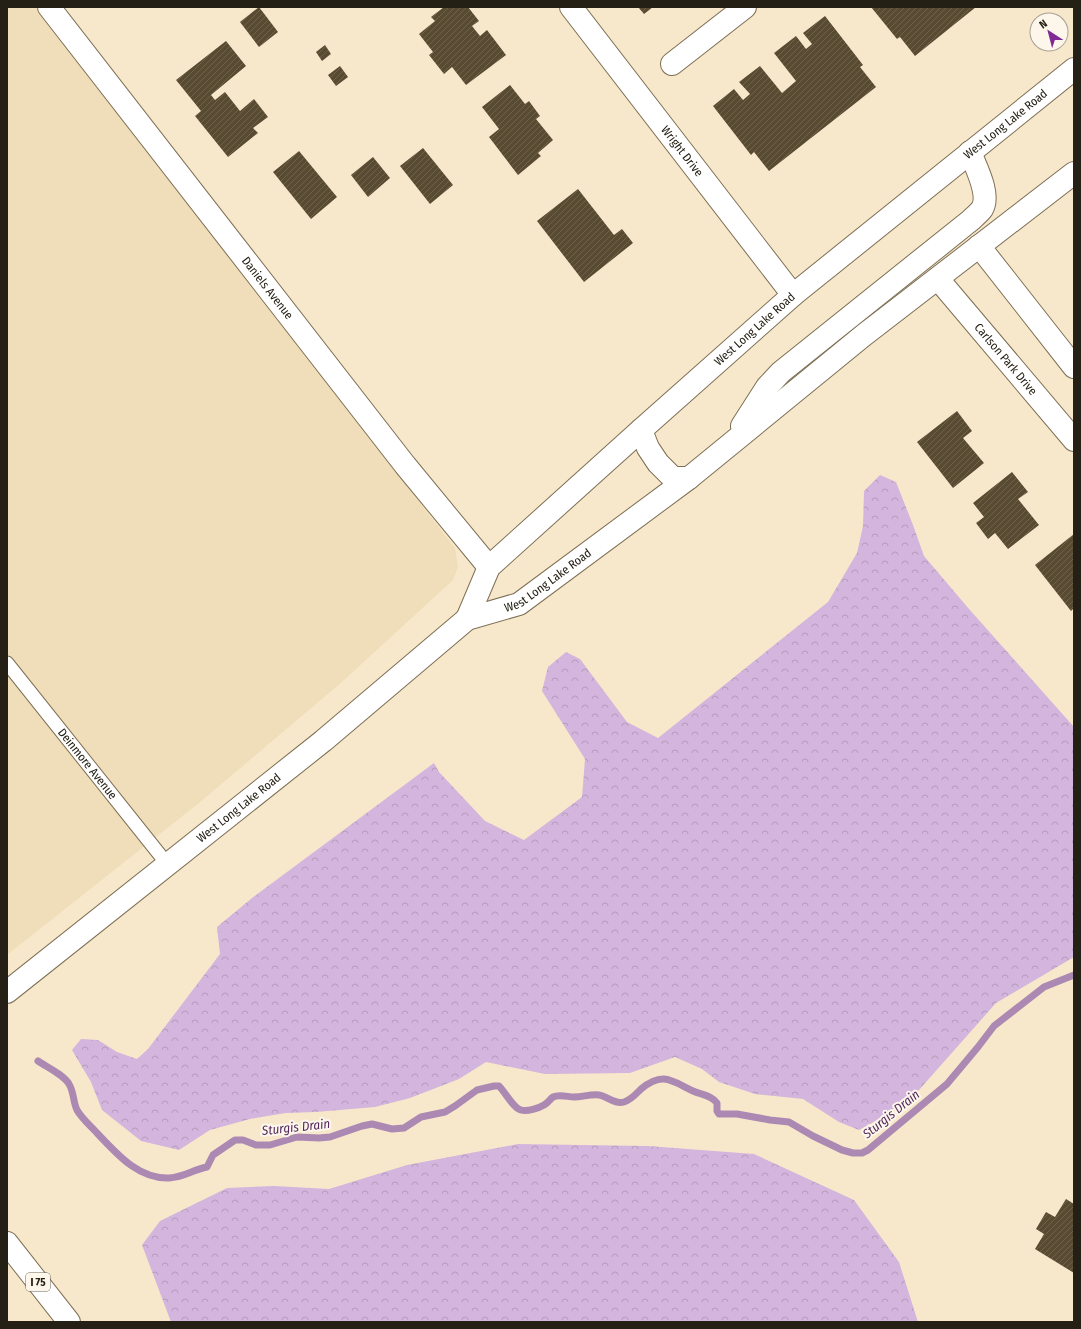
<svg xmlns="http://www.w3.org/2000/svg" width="1081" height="1329" viewBox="0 0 1081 1329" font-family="'Fira Sans Condensed',sans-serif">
  <defs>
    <pattern id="forest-crowns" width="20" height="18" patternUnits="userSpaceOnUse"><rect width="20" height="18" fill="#d4b5dd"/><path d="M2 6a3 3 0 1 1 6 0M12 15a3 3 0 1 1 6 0" fill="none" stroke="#b69bbd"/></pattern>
    <pattern id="building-hatch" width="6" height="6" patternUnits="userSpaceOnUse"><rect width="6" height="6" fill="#584b32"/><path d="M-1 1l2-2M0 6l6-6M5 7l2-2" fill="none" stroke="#6c624d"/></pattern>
  </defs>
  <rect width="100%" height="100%" fill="#f8e8cb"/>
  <polygon fill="#f0ddb9" points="7,7 36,7 455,548 458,567 453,580 342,682 199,803 7,955"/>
  <g fill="url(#forest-crowns)">
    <polygon points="880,475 896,482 913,525 924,556 969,609 1074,727 1074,957 996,1003 919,1090 881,1118 859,1130 839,1122 803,1099 755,1094 719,1082 702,1069 675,1057 630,1073 545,1074 486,1062 459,1079 410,1098 375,1107 316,1112 286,1113 250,1119 210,1130 179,1150 141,1141 102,1110 91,1082 72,1050 81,1039 98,1040 117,1052 137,1059 148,1049 220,954 217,927 252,898 434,763 439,772 485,821 524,840 582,797 585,759 542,691 548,667 566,652 580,659 627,722 658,738 828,602 857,553 863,526 864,491"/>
    <polygon points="518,1144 648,1146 754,1154 854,1200 899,1262 918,1322 171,1322 142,1245 160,1221 227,1188 274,1186 329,1189 407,1165"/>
  </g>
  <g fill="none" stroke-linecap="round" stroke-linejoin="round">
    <path stroke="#ab89b3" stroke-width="7" d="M38,1061C47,1067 64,1075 69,1084C74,1092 73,1102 77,1110C82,1119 91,1126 97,1133C117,1154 138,1179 169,1178C185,1177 192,1170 207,1167L213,1155L235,1140H243L256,1145H270L297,1137L319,1138L330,1137L362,1126L372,1124L392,1129L404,1128L421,1117L445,1112L455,1106L477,1090L494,1086H499C505,1092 514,1109 521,1110C527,1112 539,1108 544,1105C548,1103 550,1099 553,1097C559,1094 568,1097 574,1097C583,1097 590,1094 599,1095C607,1096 615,1105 624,1102C631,1100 636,1094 641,1089C663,1071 672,1081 693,1091C702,1095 711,1095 717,1103V1111L719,1114H737L770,1120L789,1122L813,1136L842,1150L853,1153H862L868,1150L947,1084L978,1047L994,1026L1044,987L1074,975"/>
  </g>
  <g fill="url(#building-hatch)">
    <polygon points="259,7 278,32 259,47 240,22"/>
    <polygon points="444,7 468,7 479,21 472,26 480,36 487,30 506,55 466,85 452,67 444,74 429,55 433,52 419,34 435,21 431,17"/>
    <polygon points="638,7 653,7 644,14"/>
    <polygon points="871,7 976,7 915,56 900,37 897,39"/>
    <polygon points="825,16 863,65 860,67 876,87 769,171 754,152 751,155 713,106 734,89 743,100 750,94 739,82 760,66 782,93 796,81 774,53 796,36 806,49 812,44 803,33"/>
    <polygon points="226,41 246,66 211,95 215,100 225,92 240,111 254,99 268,117 253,128 258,133 228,157 195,116 201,111 176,80"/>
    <polygon points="325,45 331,54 322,61 316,52"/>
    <polygon points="340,66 348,77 336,86 328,75"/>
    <polygon points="510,85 525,104 529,101 540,116 536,119 553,140 538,153 541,156 518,175 489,137 499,129 482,107"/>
    <polygon points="423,148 453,185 430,204 400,166"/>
    <polygon points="299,151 337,197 311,219 273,172"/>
    <polygon points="373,157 390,178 368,197 351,175"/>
    <polygon points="578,189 614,235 622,229 633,243 584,282 537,221"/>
    <polygon points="957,411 972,431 963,438 984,463 953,488 917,442"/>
    <polygon points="1012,472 1028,492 1018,499 1039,525 1008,549 995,533 988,539 976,523 984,517 973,503"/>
    <polygon points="1074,534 1074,608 1071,611 1035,565"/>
    <polygon points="1066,1199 1074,1204 1074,1273 1035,1249 1044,1234 1036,1229 1046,1212 1055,1217"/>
  </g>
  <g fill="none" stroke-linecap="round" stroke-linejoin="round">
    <defs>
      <g id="lane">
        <path id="s1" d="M7,663L168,865"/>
      </g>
      <g id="street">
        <path id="s2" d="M49,7L405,465L489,567"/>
        <path id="s3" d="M571,7L793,295"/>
        <polyline points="672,64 745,7"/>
        <polyline points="979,246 1074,367"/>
        <path id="s4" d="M938,279L1074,440"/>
      </g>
      <g id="secondary">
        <path d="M742,426L767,387L781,372L971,220C974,217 979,213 982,209C991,194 975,166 970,152"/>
        <polyline points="641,430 648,448 658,463 673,478 689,478"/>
        <path id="s5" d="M467,619L489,567L641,430L793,295L1074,69"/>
        <path id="s6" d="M7,992L323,741L467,619L519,604L689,478L864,335L1074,173"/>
      </g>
      <polyline id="highway" points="7,1243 69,1322"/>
    </defs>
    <use href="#lane" stroke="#7d6f55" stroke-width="15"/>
    <use href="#street" stroke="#7d6f55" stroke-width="24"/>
    <use href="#secondary" stroke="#7d6f55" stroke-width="24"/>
    <use href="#highway" stroke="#7d6f55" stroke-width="24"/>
    <use href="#lane" stroke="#fff" stroke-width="13"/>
    <use href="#street" stroke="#fff" stroke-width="22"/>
    <use href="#secondary" stroke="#fff" stroke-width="22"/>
    <use href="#highway" stroke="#fff" stroke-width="22"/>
  </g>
  <g text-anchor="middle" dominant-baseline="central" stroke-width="4" stroke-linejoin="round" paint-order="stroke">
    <rect fill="#fdf7eb" stroke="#666055" stroke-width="1" x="26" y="1273" width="24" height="18" rx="3"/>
    <g font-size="11" font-weight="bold" fill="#252015">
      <text x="38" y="1282">I 75</text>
    </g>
    <g font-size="12" fill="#252015" stroke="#fdf7eb">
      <text stroke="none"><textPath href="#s5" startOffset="737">West Long Lake Road</textPath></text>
      <text stroke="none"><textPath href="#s3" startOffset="182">Wright Drive</textPath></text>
      <text stroke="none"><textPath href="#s2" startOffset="356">Daniels Avenue</textPath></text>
      <text stroke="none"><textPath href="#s5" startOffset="413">West Long Lake Road</textPath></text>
      <text stroke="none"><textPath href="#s4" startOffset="105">Carlson Park Drive</textPath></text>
      <text stroke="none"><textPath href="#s6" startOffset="683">West Long Lake Road</textPath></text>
      <text stroke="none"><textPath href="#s1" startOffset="129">Deinmore Avenue</textPath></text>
      <text stroke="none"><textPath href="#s6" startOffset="296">West Long Lake Road</textPath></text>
    </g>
    <g font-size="13" font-style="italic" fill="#54295f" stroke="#fdf7eb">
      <text transform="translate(891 1114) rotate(-39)">Sturgis Drain</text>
      <text transform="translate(296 1127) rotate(-6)">Sturgis Drain</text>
    </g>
  </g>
  <rect width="1081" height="1329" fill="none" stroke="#252015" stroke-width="16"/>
  <g transform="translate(1049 32) rotate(324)"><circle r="19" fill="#fdf7eb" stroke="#a7a195"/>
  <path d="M0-3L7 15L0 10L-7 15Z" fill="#802895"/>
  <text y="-6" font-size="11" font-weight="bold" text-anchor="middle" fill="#252015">N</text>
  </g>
</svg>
